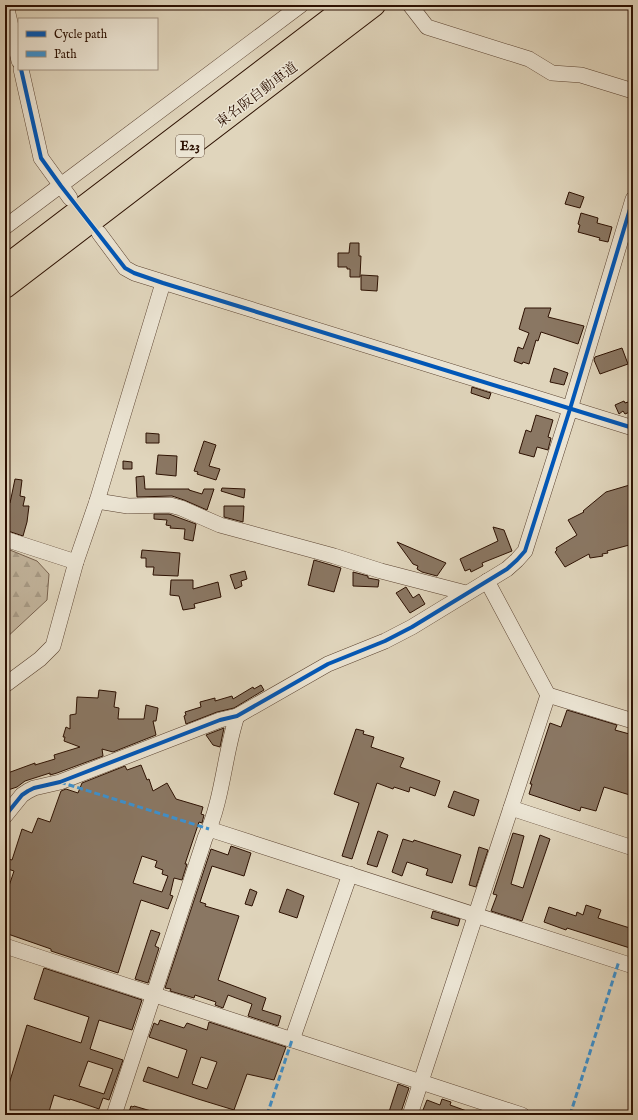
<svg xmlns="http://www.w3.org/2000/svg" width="638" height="1120" viewBox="0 0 638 1120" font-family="'IM FELL English','Noto Serif JP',serif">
  <defs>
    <pattern id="forest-firs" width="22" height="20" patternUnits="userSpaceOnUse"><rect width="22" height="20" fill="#c2b49c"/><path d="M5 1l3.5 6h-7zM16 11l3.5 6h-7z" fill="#a79a85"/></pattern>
  </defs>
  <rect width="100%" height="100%" fill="#e0d5bc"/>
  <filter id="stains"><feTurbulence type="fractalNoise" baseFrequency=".005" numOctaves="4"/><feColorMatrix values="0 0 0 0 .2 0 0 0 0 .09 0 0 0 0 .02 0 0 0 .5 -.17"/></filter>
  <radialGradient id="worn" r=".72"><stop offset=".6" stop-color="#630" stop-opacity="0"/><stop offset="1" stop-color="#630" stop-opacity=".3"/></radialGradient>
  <polygon fill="url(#forest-firs)" stroke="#78624f" points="5,548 37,561 49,574 47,600 5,639"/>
  <g fill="#8a7763" stroke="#2d1102" fill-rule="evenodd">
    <polygon points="569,192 584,197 580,208 565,204"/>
    <polygon points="581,213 598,218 597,223 612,227 608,242 599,240 600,238 578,232 580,225 578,224"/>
    <polygon points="350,243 359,243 359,256 361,256 360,277 350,277 350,269 347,269 347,267 338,267 338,253 349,253"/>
    <polygon points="361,275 378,276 377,291 361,290"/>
    <polygon points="525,308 551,308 548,317 584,326 578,344 541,332 538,341 536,340 529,364 523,362 522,364 514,361 518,347 523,349 529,333 519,329"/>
    <polygon points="622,348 628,364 600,374 594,360 595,357"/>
    <polygon points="554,368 568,373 564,385 550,382"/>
    <polygon points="472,387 491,393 489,399 471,393"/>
    <polygon points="624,401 625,403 628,402 632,411 625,414 623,411 619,414 615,405"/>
    <polygon points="536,415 553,420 548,437 551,438 548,450 537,447 534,457 519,453 526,430 531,432"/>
    <polygon points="146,433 159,434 159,443 146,443"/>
    <polygon points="204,441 216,445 209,466 220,469 216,480 197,474 198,472 194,471"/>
    <polygon points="158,455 177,456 176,476 156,474"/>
    <polygon points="123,461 132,462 132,469 123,469"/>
    <polygon points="144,476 145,489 189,489 189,490 202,494 204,489 214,489 207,510 184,500 172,496 137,497 136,477"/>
    <polygon points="15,479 22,480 20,496 25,497 23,506 29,506 27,522 23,536 5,530 6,503 10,503"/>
    <polygon points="633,484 633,544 607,551 608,553 602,554 603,556 590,558 589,554 565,567 555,552 557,550 556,548 577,535 568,520 584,512 583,511 606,492"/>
    <polygon points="222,488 245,489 244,498 221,491"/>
    <polygon points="224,506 244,506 243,522 224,517"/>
    <polygon points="154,514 169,514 196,524 193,541 184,539 185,529 170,528 171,526 166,525 167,520 154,519"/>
    <polygon points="493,527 504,530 512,551 482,563 483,566 471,572 470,569 465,571 460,559 498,541"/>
    <polygon points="397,542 446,563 437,576 422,572 417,569 418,566 413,564"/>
    <polygon points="142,550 180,553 178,576 153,575 154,567 146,567 146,558 141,558"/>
    <polygon points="314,560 341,568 334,592 308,585"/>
    <polygon points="245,571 247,579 241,581 242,586 235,589 230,575"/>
    <polygon points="353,572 368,576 368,578 379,580 378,587 353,586"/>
    <polygon points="171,580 193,580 193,589 218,582 221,597 194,604 195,608 183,610 179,596 170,595"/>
    <polygon points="406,587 413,598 419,594 425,604 410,613 396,593"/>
    <polygon points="261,685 264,690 234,708 217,712 186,724 184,716 186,715 185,712 201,707 200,702 215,698 215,701 232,696 233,699 253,687 254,689"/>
    <polygon points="99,690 116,692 114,707 119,708 118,719 144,719 146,705 158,708 156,721 153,721 156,735 113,752 102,749 103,756 57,773 50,775 50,773 25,781 17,787 5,791 5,774 35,763 35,765 55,759 54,755 80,747 64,741 65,737 63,737 66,727 70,729 70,715 76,714 77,697 98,698"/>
    <polygon points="567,710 617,725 615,730 633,735 633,796 604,787 596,811 581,807 580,811 529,794 532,784 530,784 550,723 561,727"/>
    <polygon points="224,728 220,747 213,745 206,735"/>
    <polygon points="356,729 364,731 363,734 374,737 371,747 404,758 400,767 440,781 435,796 410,787 409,792 394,787 393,789 377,783 352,859 342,856 359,803 334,794"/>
    <path d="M141,765L147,780L149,779L153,791L167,783L176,799L203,807L201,814L204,815L202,823L199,822L185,864H187L182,880L174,878L170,895L173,896L168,909L141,900L118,973L51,951V949L5,933V898L14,871L5,868V858L12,860L22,829L32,833L38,818L50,822L61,791L66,789L78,793L82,783L125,766L127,770ZM142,856L157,861L155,867L163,870L162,874L168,876L162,892L133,883Z"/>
    <polygon points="454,791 479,800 474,816 448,807"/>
    <polygon points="378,831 388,835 377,867 367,864"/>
    <polygon points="513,833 524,836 511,884 523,888 540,835 550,839 522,921 491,911 497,895 493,894"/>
    <polygon points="403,839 413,842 414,840 461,855 452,883 426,875 428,869 407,862 402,876 392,872"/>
    <polygon points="231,846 251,853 244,876 212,866 200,902 206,904 205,906 239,916 218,980 266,998 262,1010 281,1016 278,1026 248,1016 252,1004 228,995 223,1008 215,1005 216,1002 195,995 194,998 170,991 171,989 165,988 211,849 228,855"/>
    <polygon points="479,847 488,850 476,887 469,885"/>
    <polygon points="250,889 257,892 252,906 245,904"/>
    <polygon points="287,889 304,896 297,918 279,912"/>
    <polygon points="586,905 601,910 598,918 633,929 633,949 567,928 566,930 544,922 549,907 576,916 577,912 583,915"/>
    <polygon points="433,911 460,919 458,926 431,918"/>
    <polygon points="151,930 160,933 155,946 159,948 148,983 135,979"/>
    <path d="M44,968L142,1000L132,1030L99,1020L90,1049L123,1060L109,1100L103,1098L99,1109L70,1099V1100L54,1095L48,1115H5V1097L27,1025L81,1043L89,1017L34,999ZM88,1061L113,1069L104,1094L79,1086Z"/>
    <path d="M160,1020L184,1028L187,1023L207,1030L209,1022L286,1047L274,1080L247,1074L234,1110L198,1099L143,1081L148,1067L178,1078L187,1050L149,1037L154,1023L158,1025ZM201,1057L217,1062L207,1089L192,1084Z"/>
    <polygon points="398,1084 409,1088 400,1115 388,1115"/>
    <polygon points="442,1099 451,1102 450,1105 475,1114 475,1115 421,1115 427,1100 440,1105"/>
    <polygon points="131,1106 133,1107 134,1106 158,1113 157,1115 128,1115"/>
  </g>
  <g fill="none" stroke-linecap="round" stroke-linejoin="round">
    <defs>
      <g id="minor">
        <polyline points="6,5 19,61"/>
        <polyline points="410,5 427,27 529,59 552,73 581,75 633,91"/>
        <polyline points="21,69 41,158 70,198"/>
        <polyline points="5,227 301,5"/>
        <polyline points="99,233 125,268 134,273 633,428"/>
        <polyline points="97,501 128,506 170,505 181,508 220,525 334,556 381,571 466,593"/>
        <polyline points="5,539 76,562"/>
        <polyline points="487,581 548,695 633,721"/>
        <polyline points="5,685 40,659 53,646 76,562 97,501 163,283"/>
        <polyline points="511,808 633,848"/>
        <polyline points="5,816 22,795 28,791 34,788 60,782 220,720 237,716 328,664 385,641 412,627 507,569 517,560 525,551 570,409 633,199"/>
        <polyline points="209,829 633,966"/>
        <polyline points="5,946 522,1115"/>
        <polyline points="292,1040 350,874"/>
        <path d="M114,1115L205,838C223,800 224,755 237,716"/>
        <polyline points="410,1115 548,695"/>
      </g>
      <g id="highway">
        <polyline points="5,267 349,5"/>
        <polyline points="5,287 374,5"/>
      </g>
    </defs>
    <use href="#minor" stroke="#5a4230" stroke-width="16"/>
    <use href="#highway" stroke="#2d1102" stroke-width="24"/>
    <use href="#minor" stroke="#ebe4d3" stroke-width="15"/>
    <use href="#highway" stroke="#e0d5bc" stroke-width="22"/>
    <g stroke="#3c92d1" stroke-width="3" stroke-dasharray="6 3" stroke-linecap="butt">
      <polyline points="60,782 209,829"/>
      <polyline points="267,1115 292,1040"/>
      <polyline points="570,1115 619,961"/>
    </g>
    <defs>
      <g id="cycleway">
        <polyline points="21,69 41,158 61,186 125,268 134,273 163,283 633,428"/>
        <polyline points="5,816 22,795 28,791 34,788 60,782 220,720 237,716 328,664 385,641 412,627 507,569 517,560 525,551 570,409 633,199"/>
      </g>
    </defs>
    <use href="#cycleway" stroke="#ebe4d3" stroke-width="6"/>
    <use href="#cycleway" stroke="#0057b8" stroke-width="4"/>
  </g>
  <g text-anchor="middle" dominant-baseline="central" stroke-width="3" stroke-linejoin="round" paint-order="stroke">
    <rect fill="#ebe4d3" stroke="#665041" stroke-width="1" x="176" y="135" width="28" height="22" rx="3"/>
    <g font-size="13" font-weight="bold" fill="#2d1102">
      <text x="190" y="146">E23</text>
    </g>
    <g font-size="14" fill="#2d1102" stroke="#ebe4d3">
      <text transform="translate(257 95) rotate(-37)">東名阪自動車道</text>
    </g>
  </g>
  <rect width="638" height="1120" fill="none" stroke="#e0d5bc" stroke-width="20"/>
  <rect x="6" y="6" width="626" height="1108" fill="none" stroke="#2d1102" stroke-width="2"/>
  <rect x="10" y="10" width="618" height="1100" fill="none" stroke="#2d1102"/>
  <rect x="18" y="18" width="140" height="52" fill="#ebe4d3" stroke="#9f907f"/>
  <rect x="26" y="31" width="20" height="6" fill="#0057b8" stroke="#9f907f"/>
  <text x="54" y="38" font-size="12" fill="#2d1102">Cycle path</text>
  <rect x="26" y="51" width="20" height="6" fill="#3c92d1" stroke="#9f907f"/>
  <text x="54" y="58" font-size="12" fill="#2d1102">Path</text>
  <rect width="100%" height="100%" filter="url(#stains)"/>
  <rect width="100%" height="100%" fill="url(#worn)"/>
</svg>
